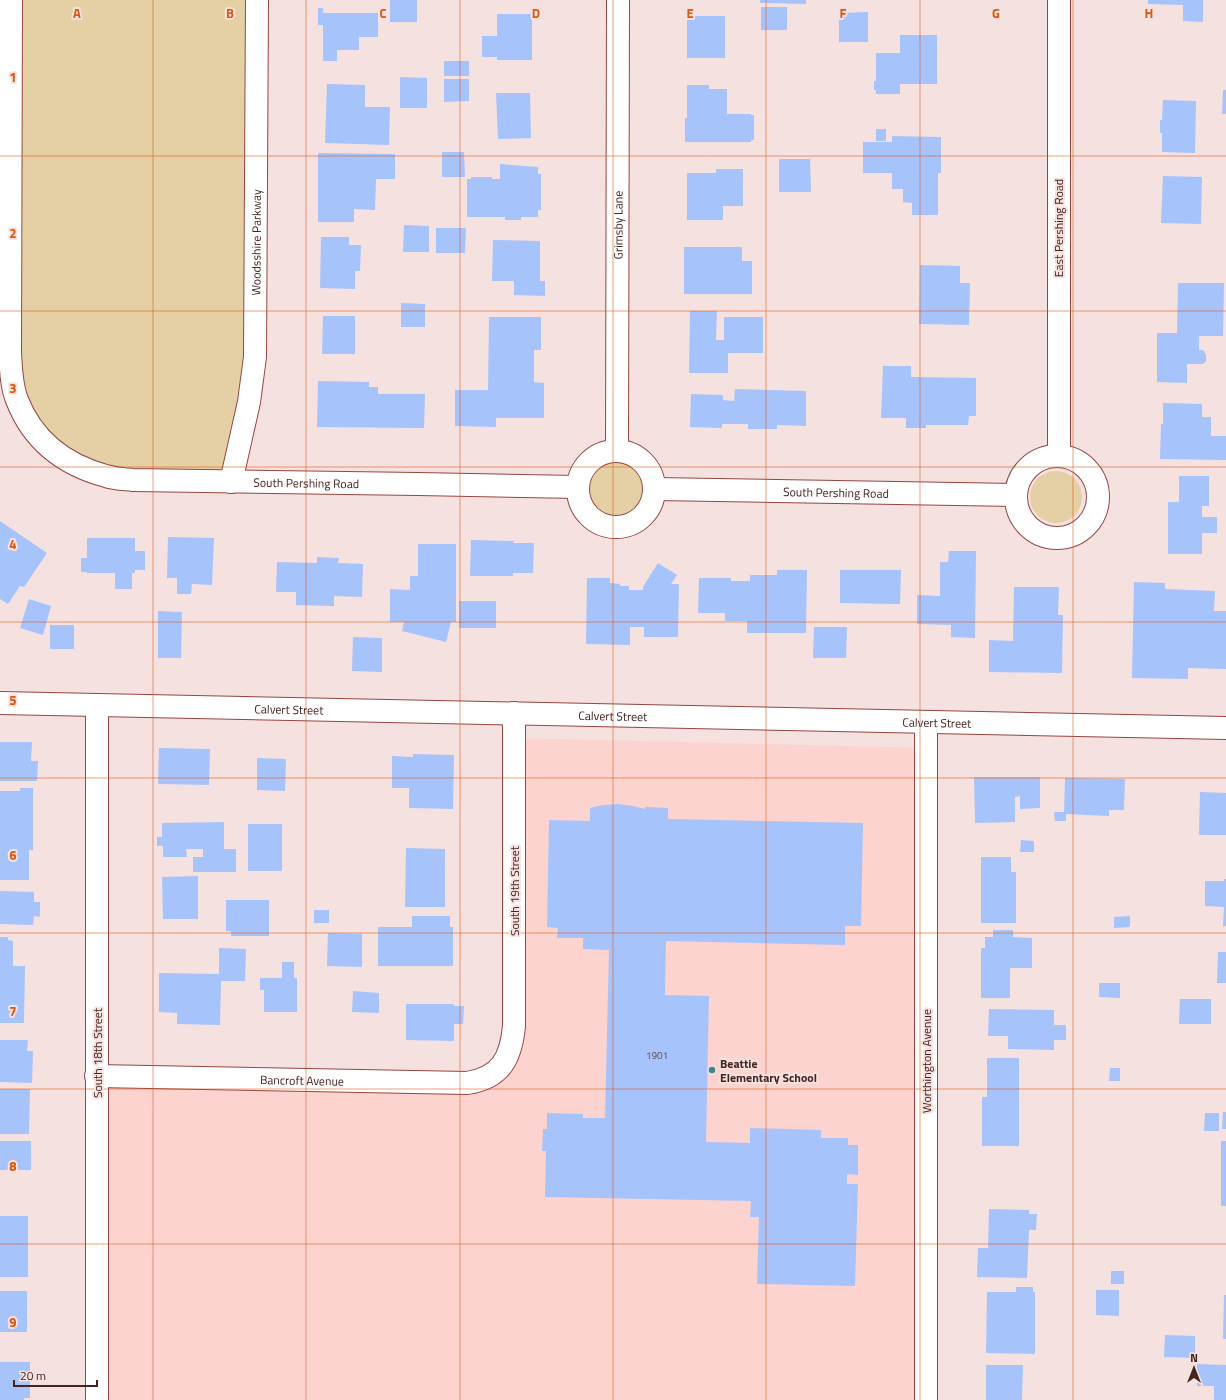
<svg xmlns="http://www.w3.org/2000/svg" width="1226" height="1400" viewBox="0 0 1226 1400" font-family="'Titillium Web',sans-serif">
  <rect width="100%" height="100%" fill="#f5e1df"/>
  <polygon fill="#fcd3cf" points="514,738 926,748 926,1400 97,1400 96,1076 447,1083 502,1066"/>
  <g fill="#e5d0a5">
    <polygon points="11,0 257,0 255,357 231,482 133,480 44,443 10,352"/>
    <circle cx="616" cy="488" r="27"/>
    <circle cx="1056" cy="497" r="26"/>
  </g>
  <g fill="#a7c3fc">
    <rect x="390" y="0" width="27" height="22"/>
    <polygon points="760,0 806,0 806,4 760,3"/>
    <polygon points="1148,0 1203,0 1203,22 1183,21 1183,5 1148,4"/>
    <rect x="761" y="7" width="26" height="23"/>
    <polygon points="318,8 323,8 323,13 378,13 378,37 359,37 359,50 337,50 337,61 323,61 323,25 318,25"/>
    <polygon points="868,12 868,42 839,42 839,13"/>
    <polygon points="497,14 532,14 532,60 497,60 497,57 482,57 482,36 497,36"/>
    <rect x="687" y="16" width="38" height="42"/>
    <polygon points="900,35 937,35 937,84 900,84 900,94 876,94 876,90 874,90 874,81 876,81 876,53 900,53"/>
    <rect x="444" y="61" width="25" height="15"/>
    <polygon points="400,77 427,78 427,108 400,108"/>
    <polygon points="444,79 469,79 469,101 444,102"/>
    <polygon points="327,84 365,85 365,107 390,107 389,145 325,143"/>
    <polygon points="687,85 709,85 709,89 727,89 727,114 751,114 751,115 754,115 754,140 751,140 751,142 685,142 685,118 687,118"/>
    <polygon points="1223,90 1226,90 1226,114 1222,114"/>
    <polygon points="496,93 530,93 531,138 498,139"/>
    <polygon points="1163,100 1196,101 1195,153 1162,152 1162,133 1160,133 1160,120 1162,120"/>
    <rect x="876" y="129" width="10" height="12"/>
    <polygon points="892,136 941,137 941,173 938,173 938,215 912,215 912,203 903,202 903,189 892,189 892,173 863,173 863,142 892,142"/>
    <polygon points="442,152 464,152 465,177 442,177"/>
    <polygon points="318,153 395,154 395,179 376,179 375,210 354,209 354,222 318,222"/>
    <polygon points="779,159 810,159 811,192 779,192"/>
    <polygon points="500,164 538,167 538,174 541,174 541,210 538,210 538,217 521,217 521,220 505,220 505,217 467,217 467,179 471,179 471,177 492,177 492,179 500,179"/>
    <polygon points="716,169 743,169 743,206 723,206 723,220 687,220 687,173 716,173"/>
    <polygon points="1163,176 1202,177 1201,224 1161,223"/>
    <polygon points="404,225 429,226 429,252 403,252"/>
    <polygon points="436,228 466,228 465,253 436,253"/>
    <polygon points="321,237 349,237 349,245 361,245 360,271 355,271 355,289 320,288"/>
    <polygon points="493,240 540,241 540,281 545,281 545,296 514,295 514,281 492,281"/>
    <polygon points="684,247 742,247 742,261 752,261 752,294 684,294"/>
    <polygon points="920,265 960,266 960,283 970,283 969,325 919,324"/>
    <polygon points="1178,283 1224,283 1223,336 1199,336 1199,350 1203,350 1206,355 1206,361 1203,364 1187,364 1187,383 1157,382 1157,333 1177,333"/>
    <polygon points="401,303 425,304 425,327 401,327"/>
    <polygon points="690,311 717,311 716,340 724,340 724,317 763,317 763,353 728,353 728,373 689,373"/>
    <polygon points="323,316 355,316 355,354 322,354"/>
    <polygon points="489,317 541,317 541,350 534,350 534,382 544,383 544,418 496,418 496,427 455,426 455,390 488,390"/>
    <polygon points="883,366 911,366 911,377 976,378 976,416 969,416 968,425 926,425 926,428 906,428 906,418 881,418"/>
    <polygon points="318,381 369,382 369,387 378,387 378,394 425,394 424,428 317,427"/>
    <polygon points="735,389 806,391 806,426 777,425 777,429 748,429 748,424 722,424 722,428 690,427 691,394 723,395 723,400 734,401"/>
    <polygon points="1163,403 1202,404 1202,417 1211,417 1211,436 1226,436 1226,460 1160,459 1161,424 1163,424"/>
    <polygon points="1179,476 1209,476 1209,506 1202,506 1202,517 1217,517 1217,533 1202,533 1202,554 1168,554 1168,502 1179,502"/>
    <polygon points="0,521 47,553 24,587 20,586 8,604 0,599"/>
    <polygon points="168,537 214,538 212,585 192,584 191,594 177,594 177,578 167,578"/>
    <polygon points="87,538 135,538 135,551 145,551 145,570 135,570 135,573 132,573 132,589 115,589 115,573 87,573 87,572 81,572 81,558 87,558"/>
    <polygon points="471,540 514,541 513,543 534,543 533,573 513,573 513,576 470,576"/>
    <polygon points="418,544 456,544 456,622 451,622 446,642 402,631 404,622 390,622 390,589 410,590 410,576 418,576"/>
    <polygon points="949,551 976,551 975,638 951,637 951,625 917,624 917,595 940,596 940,562 948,562"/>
    <polygon points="317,557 339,558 338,563 363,564 362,597 334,596 334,606 296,605 296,592 276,592 277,562 317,563"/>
    <polygon points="658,563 677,575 671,584 679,584 678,637 644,637 644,627 630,627 630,645 586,644 587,578 610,578 610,583 620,584 620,586 629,586 629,590 643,590 643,587"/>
    <polygon points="777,570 807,570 806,633 747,633 747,621 725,621 725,613 698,613 699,578 731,578 731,581 750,581 750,575 777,575"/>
    <polygon points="840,570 901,570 900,604 840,603"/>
    <polygon points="1134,582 1165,583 1165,589 1215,591 1214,611 1226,611 1226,669 1188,668 1188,679 1132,678"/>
    <polygon points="1014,587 1059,587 1058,615 1063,615 1062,673 989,672 989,640 1013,641"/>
    <polygon points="29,599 51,606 43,635 20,628"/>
    <rect x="459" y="601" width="37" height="27"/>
    <polygon points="158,611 182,612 181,658 158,658"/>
    <rect x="50" y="625" width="24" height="24"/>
    <polygon points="814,627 847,627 846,658 813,658"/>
    <polygon points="353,637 382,638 382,672 352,671"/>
    <polygon points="0,742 32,742 31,761 38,761 37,781 0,781"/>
    <polygon points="159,748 210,749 209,785 158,784"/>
    <polygon points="413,754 454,755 453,809 409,808 409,788 392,788 392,756 413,757"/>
    <polygon points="257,758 286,759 285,791 257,790"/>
    <polygon points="974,777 1040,777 1040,808 1020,809 1020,796 1015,797 1015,822 975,823"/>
    <polygon points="1065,778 1125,779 1124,810 1109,810 1109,816 1066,814 1066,821 1055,821 1054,812 1064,812"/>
    <polygon points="20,788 33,788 33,850 29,850 29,880 0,880 0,791 20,791"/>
    <polygon points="1200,792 1226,793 1226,835 1199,835"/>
    <polygon points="618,804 633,806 645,809 645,807 668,808 668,819 863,823 861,926 845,926 845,945 666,941 665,995 709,996 706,1142 750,1143 750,1128 821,1130 821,1138 848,1138 848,1145 858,1145 858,1175 847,1174 847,1184 858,1184 855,1286 757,1284 759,1217 750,1217 751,1201 545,1197 546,1151 542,1151 543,1129 547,1129 547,1113 583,1114 583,1118 605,1118 609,950 583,949 583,938 557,938 558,928 547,927 549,820 590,821 590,808 603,805"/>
    <polygon points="224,822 224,849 236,849 236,872 193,872 193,857 203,857 203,849 186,849 187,857 163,857 163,846 157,846 157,837 162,837 162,823"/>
    <rect x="248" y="824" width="34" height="47"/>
    <polygon points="1021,840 1034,841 1034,852 1020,852"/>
    <polygon points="406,848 445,849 445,907 405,907"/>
    <polygon points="981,857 1011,857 1011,872 1016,872 1016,923 981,923"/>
    <polygon points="198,876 198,919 163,919 162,877"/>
    <polygon points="1224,879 1226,879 1226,926 1223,926 1224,907 1205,906 1205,881 1224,881"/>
    <polygon points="0,891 34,892 34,902 40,902 40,917 34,916 33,925 0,924"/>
    <polygon points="226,900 269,900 269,936 231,936 231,931 226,931"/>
    <rect x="314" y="910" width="15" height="13"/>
    <polygon points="412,916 450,916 450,927 453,927 453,966 378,966 378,927 412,927"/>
    <polygon points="1130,916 1130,927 1114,928 1114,917"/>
    <polygon points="993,930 1013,930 1013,937 1032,938 1032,968 1010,968 1010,998 981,998 981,948 985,948 985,937 993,937"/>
    <polygon points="328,933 362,934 362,967 327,966"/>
    <polygon points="0,937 8,937 8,940 13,941 13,966 25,966 24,1023 0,1023"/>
    <polygon points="219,948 246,949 245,981 221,981 220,1025 177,1024 177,1013 159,1012 159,973 219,974"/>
    <polygon points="1218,952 1226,952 1226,983 1217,983"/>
    <polygon points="282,962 294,962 294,978 297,978 297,1012 264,1012 264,990 260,990 260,978 282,978"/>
    <polygon points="1099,983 1120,983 1120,998 1099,997"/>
    <polygon points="353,991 379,993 379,1013 352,1012"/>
    <polygon points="1180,999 1211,999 1211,1024 1179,1024"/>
    <polygon points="406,1004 454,1004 454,1006 464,1006 463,1024 454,1024 454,1041 406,1040"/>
    <polygon points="989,1009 1054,1010 1054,1025 1066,1025 1066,1040 1054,1040 1054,1050 1008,1049 1008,1036 988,1036"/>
    <polygon points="0,1040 28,1040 27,1051 33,1051 32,1083 0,1082"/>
    <polygon points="987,1058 1019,1058 1019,1146 982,1146 982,1097 987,1097"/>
    <polygon points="1110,1068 1120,1068 1120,1081 1109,1081"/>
    <polygon points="0,1089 30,1089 29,1134 0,1134"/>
    <polygon points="1223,1112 1226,1112 1226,1129 1222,1129"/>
    <polygon points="1205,1113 1219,1113 1219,1131 1204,1131"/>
    <rect x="0" y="1141" width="31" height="29"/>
    <rect x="1221" y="1141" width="5" height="65"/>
    <polygon points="989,1209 1029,1210 1029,1214 1037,1214 1036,1230 1029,1230 1027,1278 977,1277 978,1248 988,1248"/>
    <rect x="0" y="1216" width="28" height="61"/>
    <rect x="1111" y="1271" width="13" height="13"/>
    <polygon points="1016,1287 1033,1287 1033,1292 1035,1292 1035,1354 986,1353 987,1292 1016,1292"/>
    <polygon points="1096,1290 1119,1290 1119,1316 1096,1315"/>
    <rect x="0" y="1291" width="27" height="41"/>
    <polygon points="1224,1295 1226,1295 1226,1339 1223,1339"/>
    <polygon points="1165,1335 1195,1336 1195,1358 1164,1357"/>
    <polygon points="0,1362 30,1362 30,1398 24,1398 24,1400 0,1400"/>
    <polygon points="1197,1364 1226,1365 1226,1400 1214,1400 1214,1386 1197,1386"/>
    <polygon points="986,1365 1023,1365 1022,1400 986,1400"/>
  </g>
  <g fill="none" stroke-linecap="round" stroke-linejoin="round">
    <defs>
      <g id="minor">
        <path id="s1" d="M11,0L10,352C11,368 11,385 17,400C33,441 65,465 106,476C115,479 124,479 133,480L418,484L578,487"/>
        <polyline points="1059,0 1059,456"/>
        <path id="s2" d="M617,451L618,0"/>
        <circle cx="616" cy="489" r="38"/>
        <circle cx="1057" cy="497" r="41"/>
        <path id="s3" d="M231,482L249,402L255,357L257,0"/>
        <path id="s4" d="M655,489L1016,495"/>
        <path id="s5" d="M0,703L1226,728"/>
        <polyline points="926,722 926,1400"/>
        <path id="s6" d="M96,1076L467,1083C501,1078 511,1058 514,1026V713"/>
        <polyline points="97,1400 97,705"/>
      </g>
    </defs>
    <use href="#minor" stroke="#964642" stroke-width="24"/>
    <use href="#minor" stroke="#fff" stroke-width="22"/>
  </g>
  <path fill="none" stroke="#e0560d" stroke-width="1" stroke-opacity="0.55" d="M153,0V1400M306,0V1400M460,0V1400M613,0V1400M766,0V1400M920,0V1400M1073,0V1400M0,156H1226M0,311H1226M0,467H1226M0,622H1226M0,778H1226M0,933H1226M0,1089H1226M0,1244H1226"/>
  <circle fill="#3f868e" stroke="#f5e1df" stroke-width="1.5" cx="712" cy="1070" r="4"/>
  <g text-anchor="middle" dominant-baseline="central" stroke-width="4" stroke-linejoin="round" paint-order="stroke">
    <g font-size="10" fill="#5e4b57">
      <text x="657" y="1055">1901</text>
    </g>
    <g font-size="12" fill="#462320" stroke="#f5e1df">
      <text stroke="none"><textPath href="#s2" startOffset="226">Grimsby Lane</textPath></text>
      <text transform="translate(1058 228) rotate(-90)">East Pershing Road</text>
      <text stroke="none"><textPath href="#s3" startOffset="242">Woodsshire Parkway</textPath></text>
      <text stroke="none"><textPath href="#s1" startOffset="723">South Pershing Road</textPath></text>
      <text stroke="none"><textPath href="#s4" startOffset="181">South Pershing Road</textPath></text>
      <text stroke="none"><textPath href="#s5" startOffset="289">Calvert Street</textPath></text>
      <text stroke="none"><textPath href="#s5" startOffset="613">Calvert Street</textPath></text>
      <text stroke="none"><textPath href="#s5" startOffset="937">Calvert Street</textPath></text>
      <text transform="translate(514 891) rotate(-90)">South 19th Street</text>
      <text transform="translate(97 1053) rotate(-90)">South 18th Street</text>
      <text transform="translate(926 1061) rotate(-90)">Worthington Avenue</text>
      <text stroke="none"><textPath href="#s6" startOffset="206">Bancroft Avenue</textPath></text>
    </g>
    <g font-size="12" font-weight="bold" fill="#462320" stroke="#f5e1df" text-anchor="start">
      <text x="720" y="1063">Beattie<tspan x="720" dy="14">Elementary School</tspan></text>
    </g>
  </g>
  <g font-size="13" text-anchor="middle" font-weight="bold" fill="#e0560d" stroke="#f5e1df" stroke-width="4" stroke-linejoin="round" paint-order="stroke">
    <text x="77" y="18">A</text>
    <text x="230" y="18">B</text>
    <text x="383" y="18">C</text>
    <text x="536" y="18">D</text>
    <text x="690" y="18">E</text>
    <text x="843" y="18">F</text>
    <text x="996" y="18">G</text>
    <text x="1149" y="18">H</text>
    <text x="13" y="82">1</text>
    <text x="13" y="238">2</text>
    <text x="13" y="393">3</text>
    <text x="13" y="549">4</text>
    <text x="13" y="705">5</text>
    <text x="13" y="860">6</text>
    <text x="13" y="1016">7</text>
    <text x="13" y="1171">8</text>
    <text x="13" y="1327">9</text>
  </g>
  <g transform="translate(1194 1368)" stroke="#f5e1df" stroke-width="3" paint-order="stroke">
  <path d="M0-3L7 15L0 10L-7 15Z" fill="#462320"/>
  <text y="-6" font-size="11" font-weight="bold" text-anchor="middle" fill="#462320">N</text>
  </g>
  <path d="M14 1380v6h83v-6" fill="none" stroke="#462320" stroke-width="2"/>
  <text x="20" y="1380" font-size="12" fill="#462320" stroke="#f5e1df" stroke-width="3" paint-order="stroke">20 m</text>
</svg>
